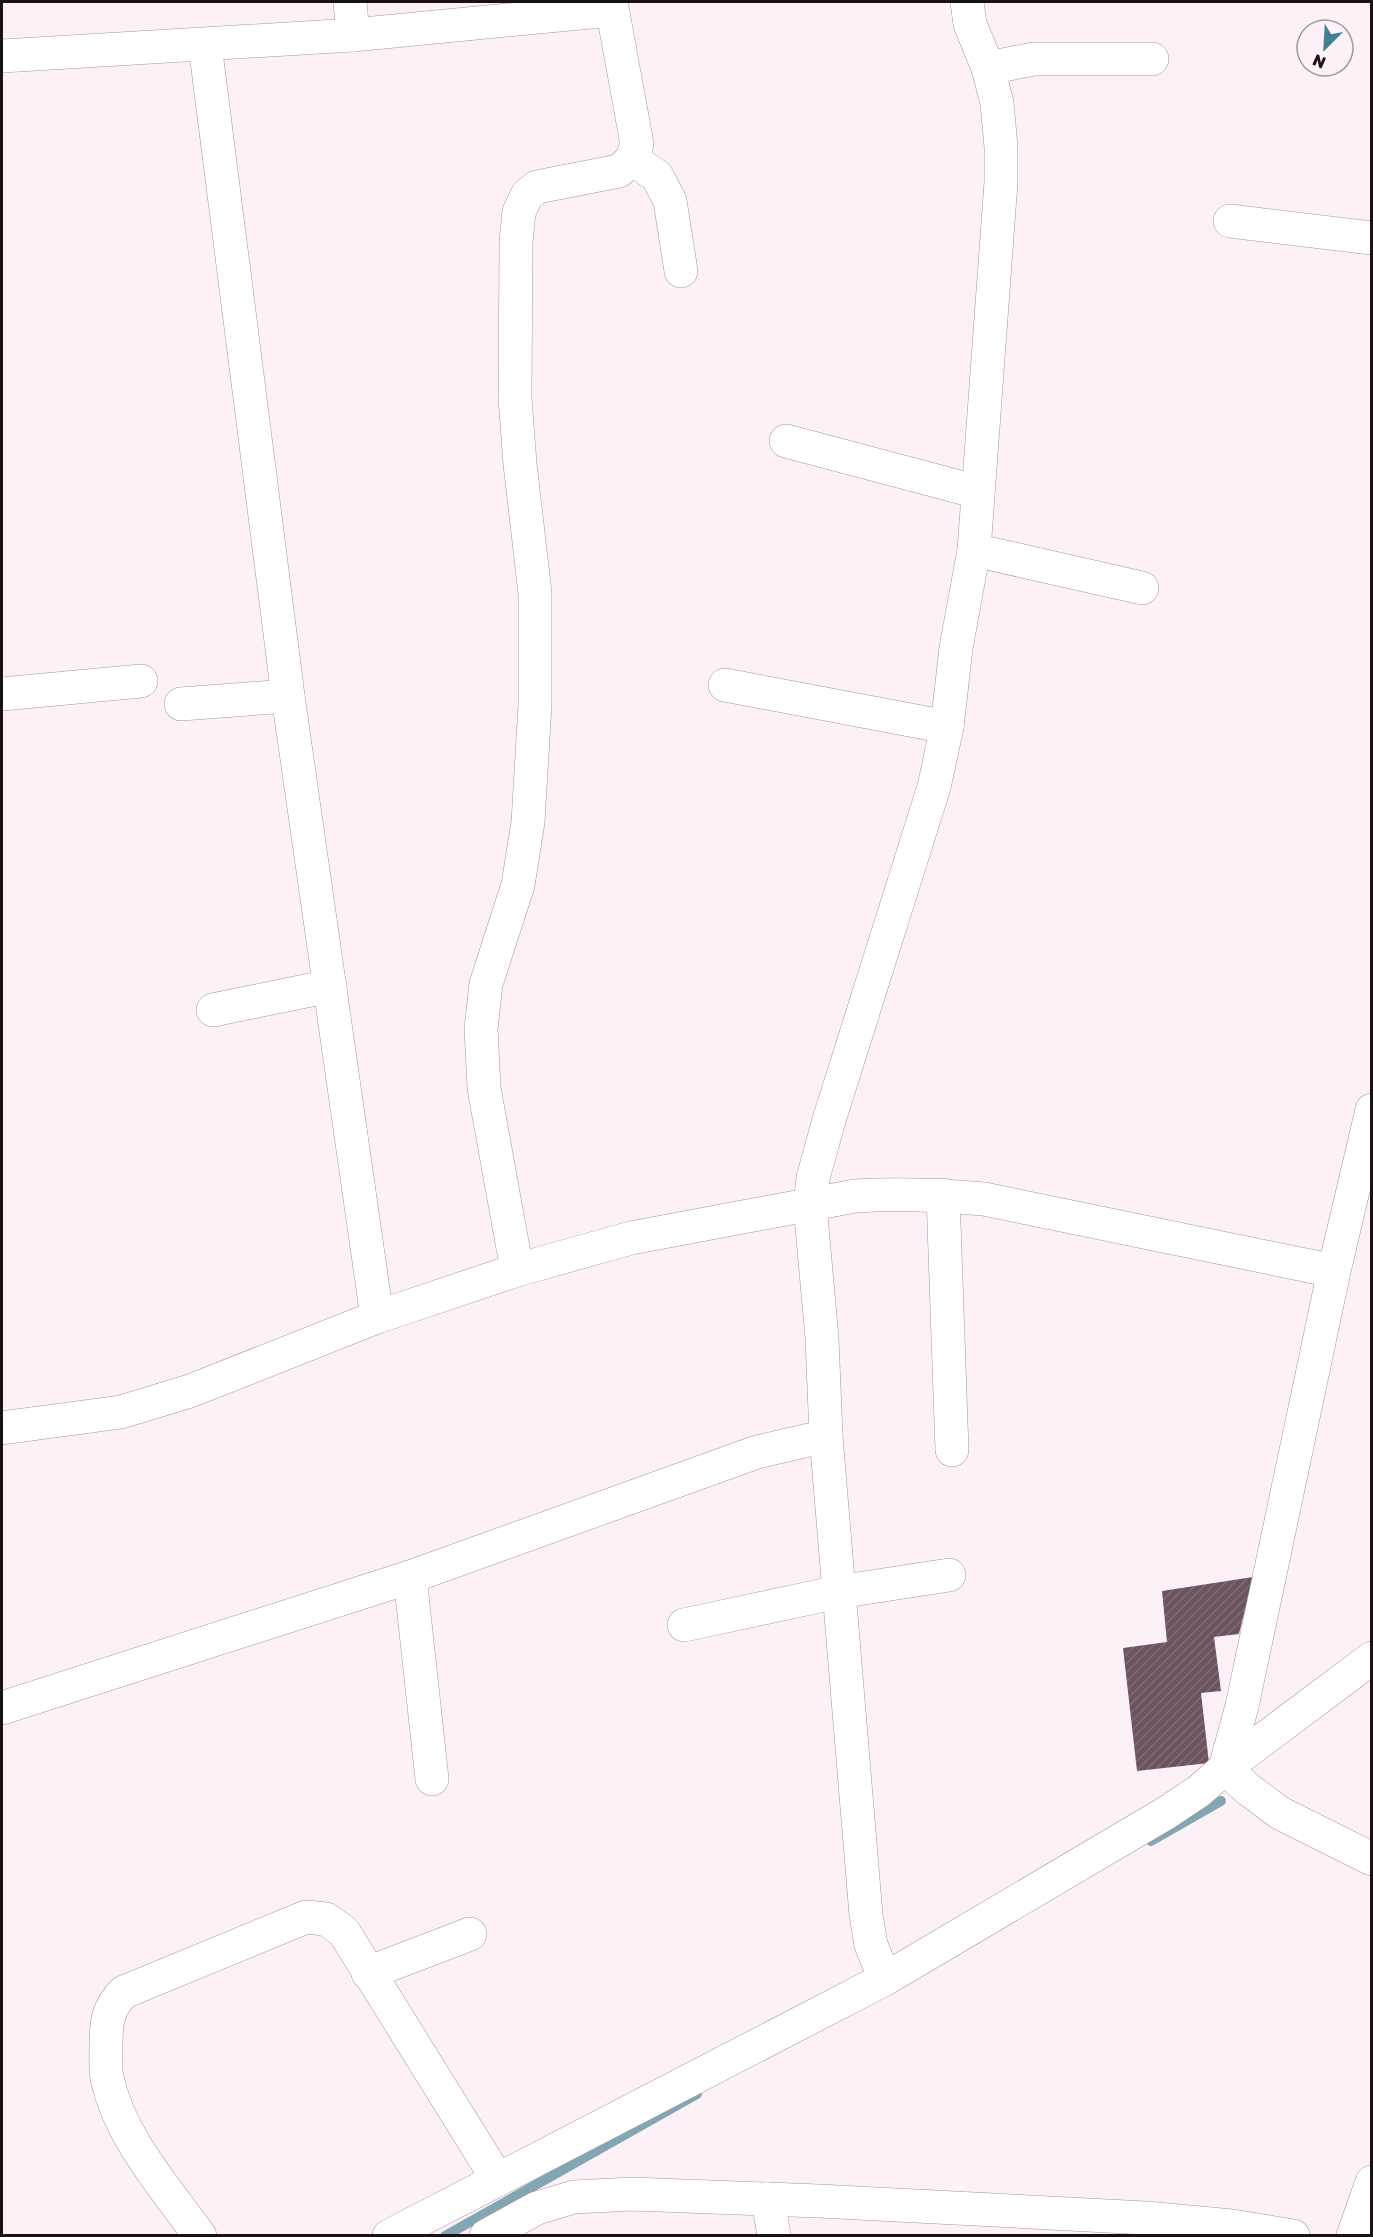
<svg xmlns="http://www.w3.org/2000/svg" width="1373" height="2237" viewBox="0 0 1373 2237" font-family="'Golos Text',sans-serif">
  <defs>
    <pattern id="building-hatch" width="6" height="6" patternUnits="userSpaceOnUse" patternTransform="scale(1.5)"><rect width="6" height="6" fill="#6b5362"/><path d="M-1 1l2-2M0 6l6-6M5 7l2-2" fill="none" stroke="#7f6c78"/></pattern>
  </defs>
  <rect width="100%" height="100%" fill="#fdf1f8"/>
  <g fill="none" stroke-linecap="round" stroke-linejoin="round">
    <g stroke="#82a7b3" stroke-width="10">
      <polyline points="1151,1841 1221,1801"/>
      <polyline points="445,2236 697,2094"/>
    </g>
  </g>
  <polygon fill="url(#building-hatch)" points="1253,1577 1239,1634 1214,1637 1221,1691 1201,1693 1209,1763 1137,1771 1123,1648 1167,1642 1162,1591"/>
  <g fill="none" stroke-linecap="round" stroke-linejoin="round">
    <defs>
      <g id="minor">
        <polyline points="350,2 353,35"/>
        <polyline points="205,45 288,696 377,1317"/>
        <polyline points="2,56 353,35 611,10"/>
        <polyline points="988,68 1034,59 1152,59"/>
        <polyline points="632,159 657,176 670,201 681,271"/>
        <polyline points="1230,221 1372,238"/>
        <polyline points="786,441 978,492"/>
        <polyline points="974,550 1142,588"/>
        <polyline points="725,685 947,727"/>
        <polyline points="2,694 141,681"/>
        <polyline points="181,704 288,696"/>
        <polyline points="213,1010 330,986"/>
        <polyline points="943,1195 952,1450"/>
        <polyline points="517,1270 484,1088 481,1029 486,984 518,885 528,822 535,705 535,593 520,464 515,398 516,242 519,212 527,195 537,187 619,171 632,159 637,144 611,2"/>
        <path d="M2,1428L121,1412L190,1391L377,1317L517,1270L631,1238L855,1196C899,1193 941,1195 984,1199L1334,1271"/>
        <polyline points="410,1577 432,1779"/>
        <polyline points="684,1625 838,1592 949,1575"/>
        <polyline points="2,1708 410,1577 757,1452 826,1436"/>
        <polyline points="1225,1768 1242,1706 1334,1271 1372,1110"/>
        <polyline points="1225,1768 1249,1790 1280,1813 1372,1859"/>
        <polyline points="368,1973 470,1934"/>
        <polyline points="885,1979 871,1945 866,1915 826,1436 822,1338 810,1205 813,1178 829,1120 934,787 947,727 956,648 974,550 1001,182 1001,147 997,103 988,68 970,24 967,2"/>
        <polyline points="768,2199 774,2236"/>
        <path d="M200,2236C165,2187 120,2138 107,2078C105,2068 106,2056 106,2046C106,2024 107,2008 124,1992L306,1917L326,1919L344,1932L498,2180"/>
        <polyline points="389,2236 885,1979 1166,1813 1199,1791 1225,1768 1372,1658"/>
        <polyline points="486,2236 537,2208 574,2197 632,2194 819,2201 1146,2218 1232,2226 1293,2236"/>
        <polyline points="1353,2236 1372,2182"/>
      </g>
    </defs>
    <use href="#minor" stroke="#ac91a2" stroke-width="34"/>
    <use href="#minor" stroke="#fff" stroke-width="33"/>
  </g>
  <rect width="1373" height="2237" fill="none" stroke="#1a1117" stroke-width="6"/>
  <g transform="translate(1325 48) rotate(204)"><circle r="28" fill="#fdf1f8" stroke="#a2979e" stroke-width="1.5"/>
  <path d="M0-4.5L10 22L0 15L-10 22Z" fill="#3e8191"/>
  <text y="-9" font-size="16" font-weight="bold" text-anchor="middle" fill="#1a1117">N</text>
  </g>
</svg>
